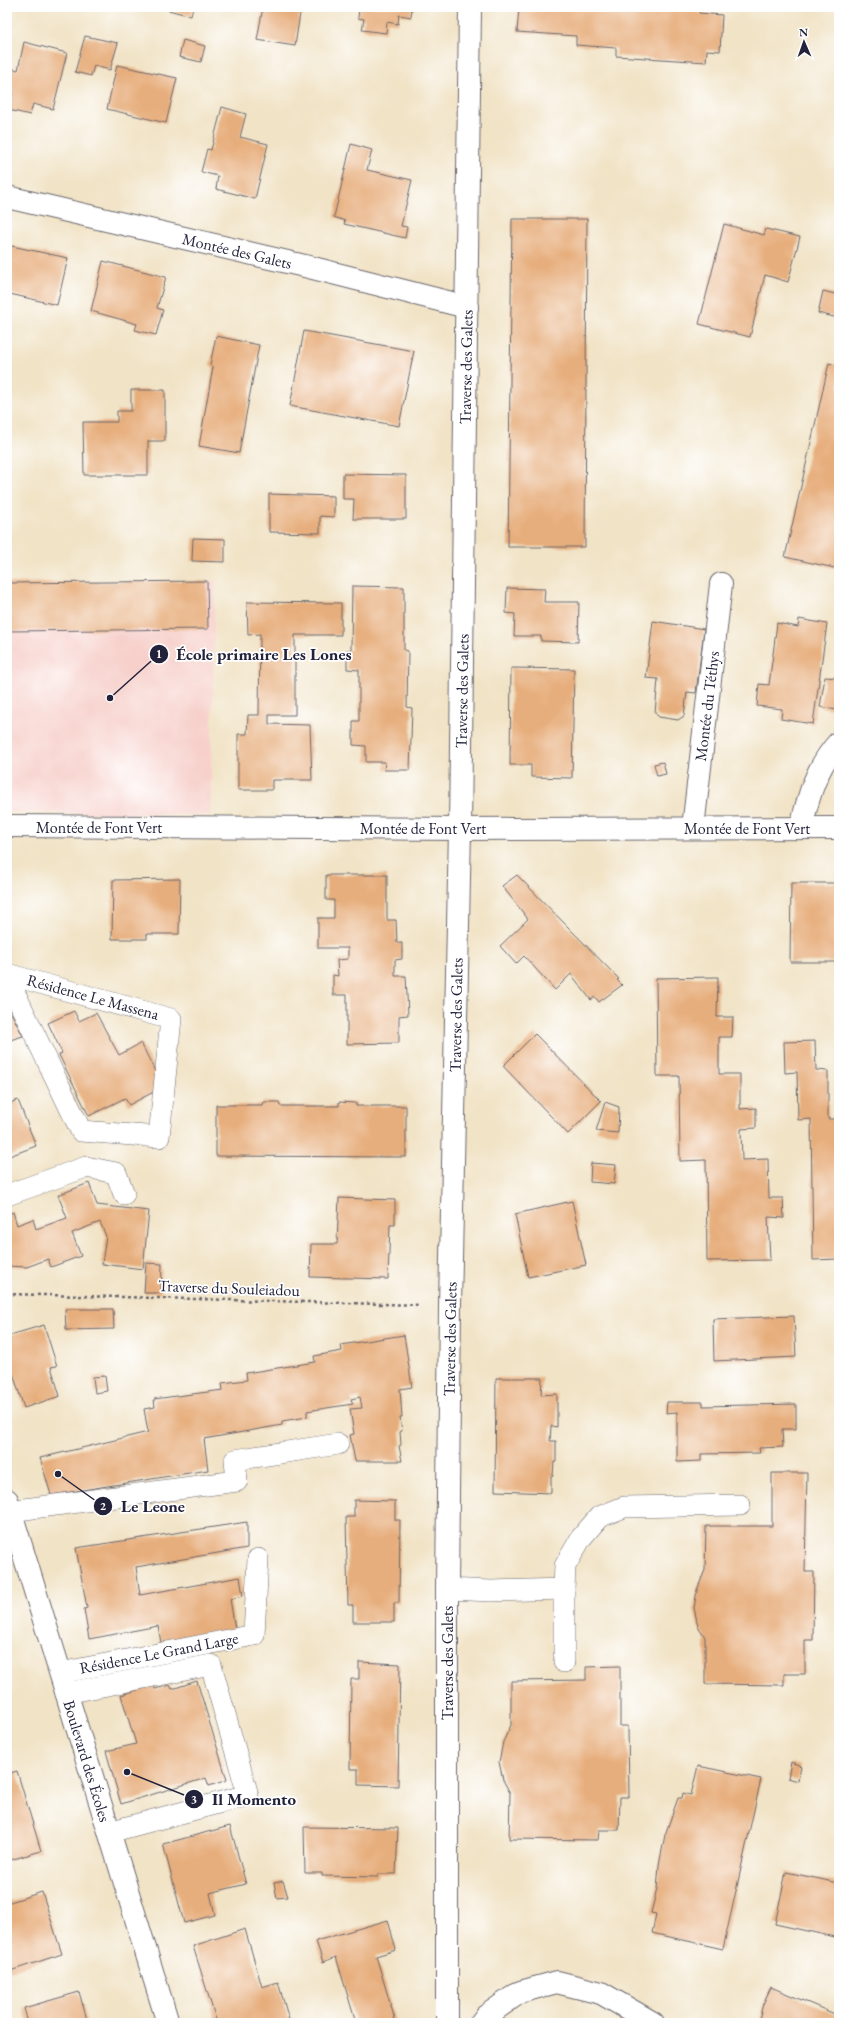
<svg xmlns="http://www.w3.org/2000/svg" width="846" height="2030" viewBox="0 0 846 2030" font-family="'EB Garamond',serif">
  <rect width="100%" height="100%" fill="#fff"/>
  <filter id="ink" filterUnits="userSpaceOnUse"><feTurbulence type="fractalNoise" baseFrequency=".025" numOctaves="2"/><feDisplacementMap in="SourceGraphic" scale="8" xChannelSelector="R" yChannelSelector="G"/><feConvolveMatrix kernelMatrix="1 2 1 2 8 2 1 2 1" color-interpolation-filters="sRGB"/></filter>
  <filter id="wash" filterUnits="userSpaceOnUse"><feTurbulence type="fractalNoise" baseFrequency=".012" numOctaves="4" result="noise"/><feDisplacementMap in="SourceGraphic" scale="16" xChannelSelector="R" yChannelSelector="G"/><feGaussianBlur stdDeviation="0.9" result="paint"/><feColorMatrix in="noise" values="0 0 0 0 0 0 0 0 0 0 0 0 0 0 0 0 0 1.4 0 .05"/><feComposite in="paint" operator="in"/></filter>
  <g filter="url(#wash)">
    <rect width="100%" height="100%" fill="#f1e3c6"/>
    <polygon fill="#f7d0cb" points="215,581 210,815 7,812 7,583"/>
    <g id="blocks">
      <g fill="#e7ae7d">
        <polygon points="157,7 193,7 191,16"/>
        <polygon points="263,7 301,7 295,46 257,40"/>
        <polygon points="359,7 412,7 411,17 399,15 398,24 387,22 386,33 362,30 364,19 358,18"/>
        <polygon points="519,7 699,7 699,13 722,15 720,51 707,50 706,62 616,56 616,48 576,45 576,36 517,32"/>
        <polygon points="85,36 118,43 110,70 94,66 91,76 75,72"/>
        <polygon points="183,40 205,46 201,62 179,57"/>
        <polygon points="24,42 67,53 53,109 33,104 30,115 9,110 13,90 7,88 9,68 18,70"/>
        <polygon points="117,65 177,78 166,123 107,109"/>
        <polygon points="222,107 246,114 240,137 268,144 255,199 216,189 218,176 201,172 207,149 211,150"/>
        <polygon points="351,144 372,150 367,170 412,180 401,226 407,227 405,238 344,224 345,221 334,217"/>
        <polygon points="512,219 587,219 585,547 508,547"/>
        <polygon points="724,224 764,235 766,229 800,237 788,282 765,275 750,337 699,324"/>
        <polygon points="7,245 68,258 57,305 10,294 10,299 7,298"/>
        <polygon points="103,261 166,277 157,308 163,310 156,335 135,330 137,324 91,311"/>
        <polygon points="823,291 839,295 838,318 818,313"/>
        <polygon points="304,331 414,351 399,426 290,406"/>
        <polygon points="216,336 259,345 239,453 199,446 213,367 210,365"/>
        <polygon points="829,363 839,366 839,569 785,557"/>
        <polygon points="131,390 165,390 165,441 148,441 148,475 84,475 83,422 117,422 117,411 131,411"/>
        <polygon points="343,474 406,475 406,519 353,519 354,499 343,499"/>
        <polygon points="269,494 334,496 334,517 320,516 320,533 269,532"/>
        <polygon points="193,538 225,539 225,562 192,561"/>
        <polygon points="207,581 208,629 7,631 7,583"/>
        <polygon points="352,586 404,587 404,650 408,651 407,707 412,708 410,770 384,770 385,762 366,762 366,746 353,745 353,721 359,721 359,670 347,669 347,650 351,650"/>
        <polygon points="507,588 545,589 544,602 579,602 578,642 541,641 541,636 514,636 515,614 506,613"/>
        <polygon points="247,602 341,603 341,635 295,635 295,715 269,715 269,724 310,725 312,780 272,780 272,790 238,790 238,734 247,734 248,715 259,715 260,634 248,635"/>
        <polygon points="799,619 827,624 813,724 781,719 782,709 757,706 759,684 769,685 777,623 798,627"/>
        <polygon points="653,621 704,629 696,693 687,692 684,716 678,720 659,717 655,713 658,679 646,678"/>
        <polygon points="511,668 574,669 572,778 531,777 531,765 510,765"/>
        <polygon points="825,677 839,678 839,707 837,710 820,707"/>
        <polygon points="663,762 666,774 657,776 654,764"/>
        <polygon points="326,875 387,875 387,920 396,920 397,943 402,943 402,959 395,960 395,976 406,976 408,1015 399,1016 399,1043 347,1044 347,995 333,995 333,975 338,976 337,960 348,959 348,948 318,948 318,918 334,918 334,900 326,900"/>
        <polygon points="517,875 619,979 617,980 622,985 599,1002 595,997 591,1000 571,974 555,990 524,956 516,964 500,946 528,919 502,886"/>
        <polygon points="180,879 179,934 147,934 147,939 112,939 113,880"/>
        <polygon points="791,883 839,883 839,962 790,962"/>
        <polygon points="718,977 717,1017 733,1017 732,1037 719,1037 719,1074 740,1074 740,1109 756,1108 756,1128 741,1129 742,1160 768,1159 769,1198 783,1198 784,1218 768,1217 770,1260 707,1261 706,1160 680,1161 679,1076 657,1076 656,978"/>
        <polygon points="7,1005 23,1036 7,1041"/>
        <polygon points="74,1011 79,1021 96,1013 119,1055 141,1043 163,1087 129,1105 125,1098 89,1116 59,1055 62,1053 48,1023"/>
        <polygon points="535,1034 601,1101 568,1134 503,1066"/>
        <polygon points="815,1041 816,1070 828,1071 828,1119 839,1119 839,1259 813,1260 811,1119 798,1120 797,1072 785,1073 784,1042"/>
        <polygon points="18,1100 36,1146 7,1157 7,1104"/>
        <polygon points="263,1102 279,1102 280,1106 339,1106 339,1102 356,1103 356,1106 406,1106 406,1157 216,1156 216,1105 262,1105"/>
        <polygon points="605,1102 619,1107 618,1133 596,1131"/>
        <polygon points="591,1163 616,1165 614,1184 590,1182"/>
        <polygon points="89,1183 97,1205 149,1211 143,1269 102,1264 106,1236 100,1222 72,1233 81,1256 51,1267 48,1259 27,1267 7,1266 7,1214 13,1212 17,1225 33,1219 36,1229 67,1218 58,1195"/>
        <polygon points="339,1198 395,1200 395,1225 390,1225 388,1279 310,1277 311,1244 337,1244"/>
        <polygon points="572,1201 586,1265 528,1277 515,1214"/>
        <polygon points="146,1263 162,1264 161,1293 144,1293"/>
        <polygon points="65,1309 113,1309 114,1329 66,1330"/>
        <polygon points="794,1316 796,1357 714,1361 713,1319"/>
        <polygon points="44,1325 57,1366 51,1367 60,1396 24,1408 7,1355 7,1336"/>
        <polygon points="404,1335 412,1387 400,1389 402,1417 400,1417 402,1431 400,1432 401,1445 399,1446 402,1461 355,1461 350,1435 354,1434 350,1409 362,1408 360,1397 351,1399 353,1404 307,1411 307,1417 282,1421 282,1425 204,1439 208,1470 51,1495 40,1458 148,1432 144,1409 155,1407 154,1399 223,1390 222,1383 247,1380 246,1373 315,1362 314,1356 342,1351 341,1345"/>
        <polygon points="105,1376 107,1391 95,1393 93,1377"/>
        <polygon points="496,1378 542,1378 541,1395 557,1394 557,1427 551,1426 550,1441 556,1441 556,1462 554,1462 553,1476 551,1476 551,1493 495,1491"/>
        <polygon points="667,1402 703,1402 703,1406 796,1404 796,1429 782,1429 783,1447 759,1448 760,1453 701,1454 701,1461 677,1462 677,1412 666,1413"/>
        <polygon points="772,1473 807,1473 805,1572 814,1572 813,1640 805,1640 805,1674 784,1674 784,1685 705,1684 705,1637 698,1626 694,1608 697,1590 705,1570 706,1526 772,1526"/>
        <polygon points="354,1500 395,1501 395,1520 400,1520 399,1603 394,1603 394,1622 353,1622 353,1605 348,1605 346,1517 354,1517"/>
        <polygon points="247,1522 247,1548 136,1567 140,1595 240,1577 243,1596 230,1599 235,1629 161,1643 158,1626 89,1639 84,1609 87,1608 76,1548"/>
        <polygon points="359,1662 400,1664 398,1786 358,1785 358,1769 350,1769 351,1679 359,1679"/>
        <polygon points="620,1666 620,1726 628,1726 629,1797 620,1797 619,1830 599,1830 598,1840 509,1839 510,1793 503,1780 499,1762 503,1742 511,1725 511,1681 586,1680 586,1667"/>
        <polygon points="197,1681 227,1780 209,1786 206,1778 121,1804 106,1751 136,1744 121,1695 154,1685 155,1689 170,1685 172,1689"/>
        <polygon points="791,1762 801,1766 798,1781 788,1778"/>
        <polygon points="698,1766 761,1779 723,1949 652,1933 656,1914 651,1913 657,1889 659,1865 665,1835 678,1798 682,1798 683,1793 691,1795"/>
        <polygon points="17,1771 41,1851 7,1861 7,1774"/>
        <polygon points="230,1826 246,1884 210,1893 215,1915 184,1923 163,1844"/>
        <polygon points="304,1827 398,1828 396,1874 378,1874 378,1877 322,1876 322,1873 305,1873"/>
        <polygon points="786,1872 839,1883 839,1938 775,1924"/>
        <polygon points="283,1881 288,1897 277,1898 274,1883"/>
        <polygon points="42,1892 62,1954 7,1972 7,1903"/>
        <polygon points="388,1920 396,1950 376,1956 396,2023 356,2023 336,1957 323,1962 316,1941"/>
        <polygon points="245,1929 262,1987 278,1982 290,2023 217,2023 193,1946"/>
        <polygon points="771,1987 837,2015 838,2023 758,2023 763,2004"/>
        <polygon points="79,1992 88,2023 28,2023 24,2008"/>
      </g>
    </g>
  </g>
  <g filter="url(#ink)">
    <use href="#blocks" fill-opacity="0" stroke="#6a666c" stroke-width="1"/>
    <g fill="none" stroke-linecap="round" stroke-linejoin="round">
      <defs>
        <g id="lane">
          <polyline points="7,974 171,1019 159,1137 81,1131 7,977"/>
          <polyline points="7,1195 86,1167 116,1173 124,1194"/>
          <polyline points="10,1511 237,1481 235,1460 338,1444"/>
          <polyline points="447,1589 491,1591 564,1589 565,1566 581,1538 599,1517 624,1507 740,1505"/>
          <polyline points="564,1662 564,1589"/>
          <polyline points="60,1673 254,1635 258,1559"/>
          <polyline points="66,1693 211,1665 248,1795 109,1832"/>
        </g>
        <g id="street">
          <polyline points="7,197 309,267 467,307"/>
          <path d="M801,827C809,795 816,767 839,742"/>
          <polyline points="693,828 721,584"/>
          <polyline points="447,2023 447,1589 450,1306 460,829 470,7"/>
          <polyline points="481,2023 486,2016 520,1992 557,1982 601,1993 653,2023"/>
        </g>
        <polyline id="secondary" points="7,826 460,829 839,828"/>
        <polyline id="primary" points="7,1500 168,2023"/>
      </defs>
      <use href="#lane" stroke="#6a666c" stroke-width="22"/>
      <use href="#street" stroke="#6a666c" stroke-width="24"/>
      <use href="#secondary" stroke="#6a666c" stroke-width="24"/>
      <use href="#primary" stroke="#6a666c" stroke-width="24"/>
      <polyline stroke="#6a666c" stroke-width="2.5" stroke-dasharray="3 3" stroke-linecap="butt" points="7,1294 420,1305"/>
      <use href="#lane" stroke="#fff" stroke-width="21"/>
      <use href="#street" stroke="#fff" stroke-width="22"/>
      <use href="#secondary" stroke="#fff" stroke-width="22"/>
      <use href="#primary" stroke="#fff" stroke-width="22"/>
    </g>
  </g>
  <g text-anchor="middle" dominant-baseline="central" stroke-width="3.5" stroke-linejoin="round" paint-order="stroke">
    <g font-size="16" fill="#22223b" stroke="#fff">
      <text transform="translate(237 251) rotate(13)">Montée des Galets</text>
      <text transform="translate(466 367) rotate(-89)">Traverse des Galets</text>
      <text transform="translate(462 691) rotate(-89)">Traverse des Galets</text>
      <text transform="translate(707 706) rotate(-83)">Montée du Téthys</text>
      <text x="99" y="827">Montée de Font Vert</text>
      <text x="423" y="828">Montée de Font Vert</text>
      <text x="747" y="828">Montée de Font Vert</text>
      <text transform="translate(93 997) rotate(15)">Résidence Le Massena</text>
      <text transform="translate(456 1015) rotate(-89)">Traverse des Galets</text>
      <text transform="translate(229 1288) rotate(2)">Traverse du Souleiadou</text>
      <text transform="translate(450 1339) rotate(-89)">Traverse des Galets</text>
      <text transform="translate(159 1653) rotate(-11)">Résidence Le Grand Large</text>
      <text transform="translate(447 1663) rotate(-90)">Traverse des Galets</text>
      <text transform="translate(87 1761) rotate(73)">Boulevard des Écoles</text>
    </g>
  </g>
  <path fill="none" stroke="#22223b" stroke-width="1.5" d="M110 698L159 654M58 1474L103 1506M127 1772L194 1799"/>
  <g fill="#22223b" stroke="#fff" stroke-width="1.5">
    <circle cx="110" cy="698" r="4"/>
    <circle cx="58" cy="1474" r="4"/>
    <circle cx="127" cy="1772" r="4"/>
    <circle cx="159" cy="654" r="10"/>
    <circle cx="103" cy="1506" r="10"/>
    <circle cx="194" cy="1799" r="10"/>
  </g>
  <g font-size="12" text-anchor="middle" font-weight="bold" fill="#fff">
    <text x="159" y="658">1</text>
    <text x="103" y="1510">2</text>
    <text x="194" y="1803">3</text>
  </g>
  <g font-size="17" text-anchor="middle" font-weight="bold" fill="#22223b" stroke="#fff" stroke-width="3.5" stroke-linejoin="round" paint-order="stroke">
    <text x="264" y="660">École primaire Les Lones</text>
    <text x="153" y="1512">Le Leone</text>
    <text x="254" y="1805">Il Momento</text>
  </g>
  <rect width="846" height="2030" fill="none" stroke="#fff" stroke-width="24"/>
  <g transform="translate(804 42) rotate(358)" stroke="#ffffff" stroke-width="3" paint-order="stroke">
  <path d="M0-3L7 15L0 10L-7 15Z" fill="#22223b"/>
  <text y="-6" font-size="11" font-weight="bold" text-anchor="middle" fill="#22223b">N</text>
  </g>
</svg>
